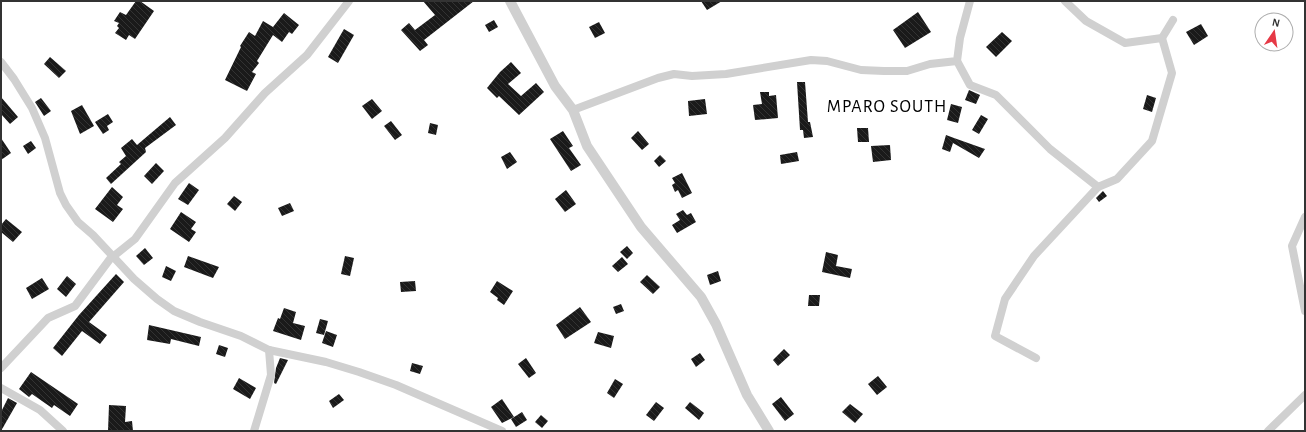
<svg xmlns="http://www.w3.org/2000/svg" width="1306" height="432" viewBox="0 0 1306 432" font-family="'Alegreya Sans',sans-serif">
  <defs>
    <pattern id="building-back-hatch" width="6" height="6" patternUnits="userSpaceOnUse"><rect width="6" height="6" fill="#1a1a1a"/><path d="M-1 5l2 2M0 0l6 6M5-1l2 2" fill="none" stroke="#333"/></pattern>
  </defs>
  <rect width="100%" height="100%" fill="#fff"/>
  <g fill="url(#building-back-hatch)">
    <polygon points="136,1 140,1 154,11 135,39 129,35 126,40 115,33 119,28 117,26 119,23 114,21 120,12 126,15"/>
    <polygon points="423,1 474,1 424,40 428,45 420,51 401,30 409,23 415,30 435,15"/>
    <polygon points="701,1 722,1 707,10"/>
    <polygon points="918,12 931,32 905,48 893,30"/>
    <polygon points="284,13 299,25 292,34 289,32 282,42 273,35 257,61 259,63 252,72 256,74 247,91 225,80 241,47 240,46 249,32 255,36 263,21 273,27"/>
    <polygon points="494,20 498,27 489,32 485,25"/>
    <polygon points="599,22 605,33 595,38 589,27"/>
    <polygon points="1201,24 1208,36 1194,45 1186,32"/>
    <polygon points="344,29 354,35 338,63 328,57"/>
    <polygon points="1002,32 1012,41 996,57 986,47"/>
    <polygon points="50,57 66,71 59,78 44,64"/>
    <polygon points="511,62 521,73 508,84 521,96 536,83 544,92 519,115 499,96 497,98 487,88 500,72"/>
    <polygon points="797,82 805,82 808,122 810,122 813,137 804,138 803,130 800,130"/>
    <polygon points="969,90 980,95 976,104 965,100"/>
    <polygon points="760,92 769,92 769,96 776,95 778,118 755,120 753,105 762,104"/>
    <polygon points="1147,95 1156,98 1152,112 1143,109"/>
    <polygon points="1,97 18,117 10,124 1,114"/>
    <polygon points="41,98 51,111 44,116 35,102"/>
    <polygon points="372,99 382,111 372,119 362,106"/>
    <polygon points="705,99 707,114 689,116 688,101"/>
    <polygon points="951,104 962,107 958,123 947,120"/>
    <polygon points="82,105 94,126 80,134 71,111"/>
    <polygon points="108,114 113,122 107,126 109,130 103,134 95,122"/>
    <polygon points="981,115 988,119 979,134 972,130"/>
    <polygon points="170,117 176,125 145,148 146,152 111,184 106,178 121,164 119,162 126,156 121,148 132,139 137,145"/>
    <polygon points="391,121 402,135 395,140 384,126"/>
    <polygon points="430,123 438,125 436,135 428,133"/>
    <polygon points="857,128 868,128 869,142 858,142"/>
    <polygon points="563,131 573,146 569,148 581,165 571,171 550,139"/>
    <polygon points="638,131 649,144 642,150 631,138"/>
    <polygon points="946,135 954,138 985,149 979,158 953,143 950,152 942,149"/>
    <polygon points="1,138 11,153 1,160"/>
    <polygon points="31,141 36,148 28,154 23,146"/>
    <polygon points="890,145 891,160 873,162 871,146"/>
    <polygon points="510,152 517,162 507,169 501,157"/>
    <polygon points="797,152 799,161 781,164 780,155"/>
    <polygon points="660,155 666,161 659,167 654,161"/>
    <polygon points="156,163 164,171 152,184 144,176"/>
    <polygon points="682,173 692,193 682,198 678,190 675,192 672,185 675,183 672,178"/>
    <polygon points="189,183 199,190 188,205 178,199"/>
    <polygon points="112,187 123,197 117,205 123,209 113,222 95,209"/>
    <polygon points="566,190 576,204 565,212 555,199"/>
    <polygon points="1103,191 1107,196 1099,202 1096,198"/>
    <polygon points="234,196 242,202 235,211 227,204"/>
    <polygon points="290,203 294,211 282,216 278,208"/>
    <polygon points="683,210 687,215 691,213 696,222 677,233 672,225 680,220 676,214"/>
    <polygon points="181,212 196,222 191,229 196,232 189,242 170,229"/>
    <polygon points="6,219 22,232 13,242 1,232 1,225"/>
    <polygon points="627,246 633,253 627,259 620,252"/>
    <polygon points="145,248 153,258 144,265 136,256"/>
    <polygon points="826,252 838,255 836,266 852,269 850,278 822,272"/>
    <polygon points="188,256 219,267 213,278 184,267"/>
    <polygon points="345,256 354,258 350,276 341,274"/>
    <polygon points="622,257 628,264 618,272 612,266"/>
    <polygon points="166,266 176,271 171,281 162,277"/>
    <polygon points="718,271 721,281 710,285 707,275"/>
    <polygon points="116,274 124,282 89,322 107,335 100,344 82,331 62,356 53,348 79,315"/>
    <polygon points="647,275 660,287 653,294 640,282"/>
    <polygon points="67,276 76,284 66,297 57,289"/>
    <polygon points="42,278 49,289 32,299 26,288"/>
    <polygon points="415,281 416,291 401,292 400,282"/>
    <polygon points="497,281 513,291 504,305 497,300 498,298 490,292"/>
    <polygon points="809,295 820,295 819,306 808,306"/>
    <polygon points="621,304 624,311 616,314 613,307"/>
    <polygon points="580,307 591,322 565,339 556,325"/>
    <polygon points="284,308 296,312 293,323 305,326 301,340 273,331 278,318 280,319"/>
    <polygon points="320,319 328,321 324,335 316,333"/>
    <polygon points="149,325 201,337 199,346 171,339 170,344 147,340"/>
    <polygon points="326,331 337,335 333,347 322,343"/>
    <polygon points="598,332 614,336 611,348 594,343"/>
    <polygon points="219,345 228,348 225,357 216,354"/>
    <polygon points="784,349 790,355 778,366 773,360"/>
    <polygon points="700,353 705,360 696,367 691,359"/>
    <polygon points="280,358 288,360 276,384 274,383 276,368"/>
    <polygon points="526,358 536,373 529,378 518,364"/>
    <polygon points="412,363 423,366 420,374 410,371"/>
    <polygon points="31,372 78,404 70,416 54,405 52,408 32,394 29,397 19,389"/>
    <polygon points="878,376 887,387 877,395 868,384"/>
    <polygon points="239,378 256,388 250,399 233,389"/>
    <polygon points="615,379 623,384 614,398 607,393"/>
    <polygon points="339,394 344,400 333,408 329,401"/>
    <polygon points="781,397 794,414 785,421 772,404"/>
    <polygon points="8,398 17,403 1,431 1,412"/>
    <polygon points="502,399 514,417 502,423 491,407"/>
    <polygon points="656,402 664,408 654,421 646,415"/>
    <polygon points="690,402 704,413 699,420 685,408"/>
    <polygon points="850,404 863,414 855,423 842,412"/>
    <polygon points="109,405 126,406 125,422 132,421 133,431 108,431"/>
    <polygon points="522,412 527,420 516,427 511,419"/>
    <polygon points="541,415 548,421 542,428 535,422"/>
  </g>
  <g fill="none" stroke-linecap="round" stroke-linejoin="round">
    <g stroke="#d0d0d0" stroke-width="8">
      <polyline points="1065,1 1086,21 1125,43 1162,38 1173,20"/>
      <polyline points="957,61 970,85 996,95 1050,149 1098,187 1034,256 1005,299 995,336 1036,358"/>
      <polyline points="1,62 14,79 32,108 45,138 60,193 66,205 78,222 93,235 134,279 157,299 174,311 200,322 241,336 269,350 326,362 359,372 396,385 502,431"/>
      <polyline points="573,110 658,78 674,74 692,76 726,74 811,60 827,61 861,70 884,71 907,71 930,64 957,61 960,38 970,1"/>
      <polyline points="1098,187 1117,179 1152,141 1172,73 1162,38"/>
      <polyline points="1305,217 1292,246 1305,311"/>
      <polyline points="1,368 48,318 75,306 110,259 135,239 175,183 225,138 265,93 307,55 349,1"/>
      <polyline points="1,388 40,410 63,431"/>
      <polyline points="254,431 271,375 269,350"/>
      <polyline points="1268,431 1305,395"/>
    </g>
    <polyline stroke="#d0d0d0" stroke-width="10" points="510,1 555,86 573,110 587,146 641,227 701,297 716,324 747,395 769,431"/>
  </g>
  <g text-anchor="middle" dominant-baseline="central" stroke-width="4" stroke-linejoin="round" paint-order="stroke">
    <g font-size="18" letter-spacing="1" fill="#000" stroke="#fff">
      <text x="887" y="107">MPARO SOUTH</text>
    </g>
  </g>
  <rect width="1306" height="432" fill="none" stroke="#333333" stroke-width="4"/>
  <g transform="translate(1274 32) rotate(13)"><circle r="19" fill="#ffffff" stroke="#adadad"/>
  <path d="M0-3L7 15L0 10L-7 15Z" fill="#e63946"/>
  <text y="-6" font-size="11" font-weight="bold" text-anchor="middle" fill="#333333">N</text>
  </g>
</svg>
